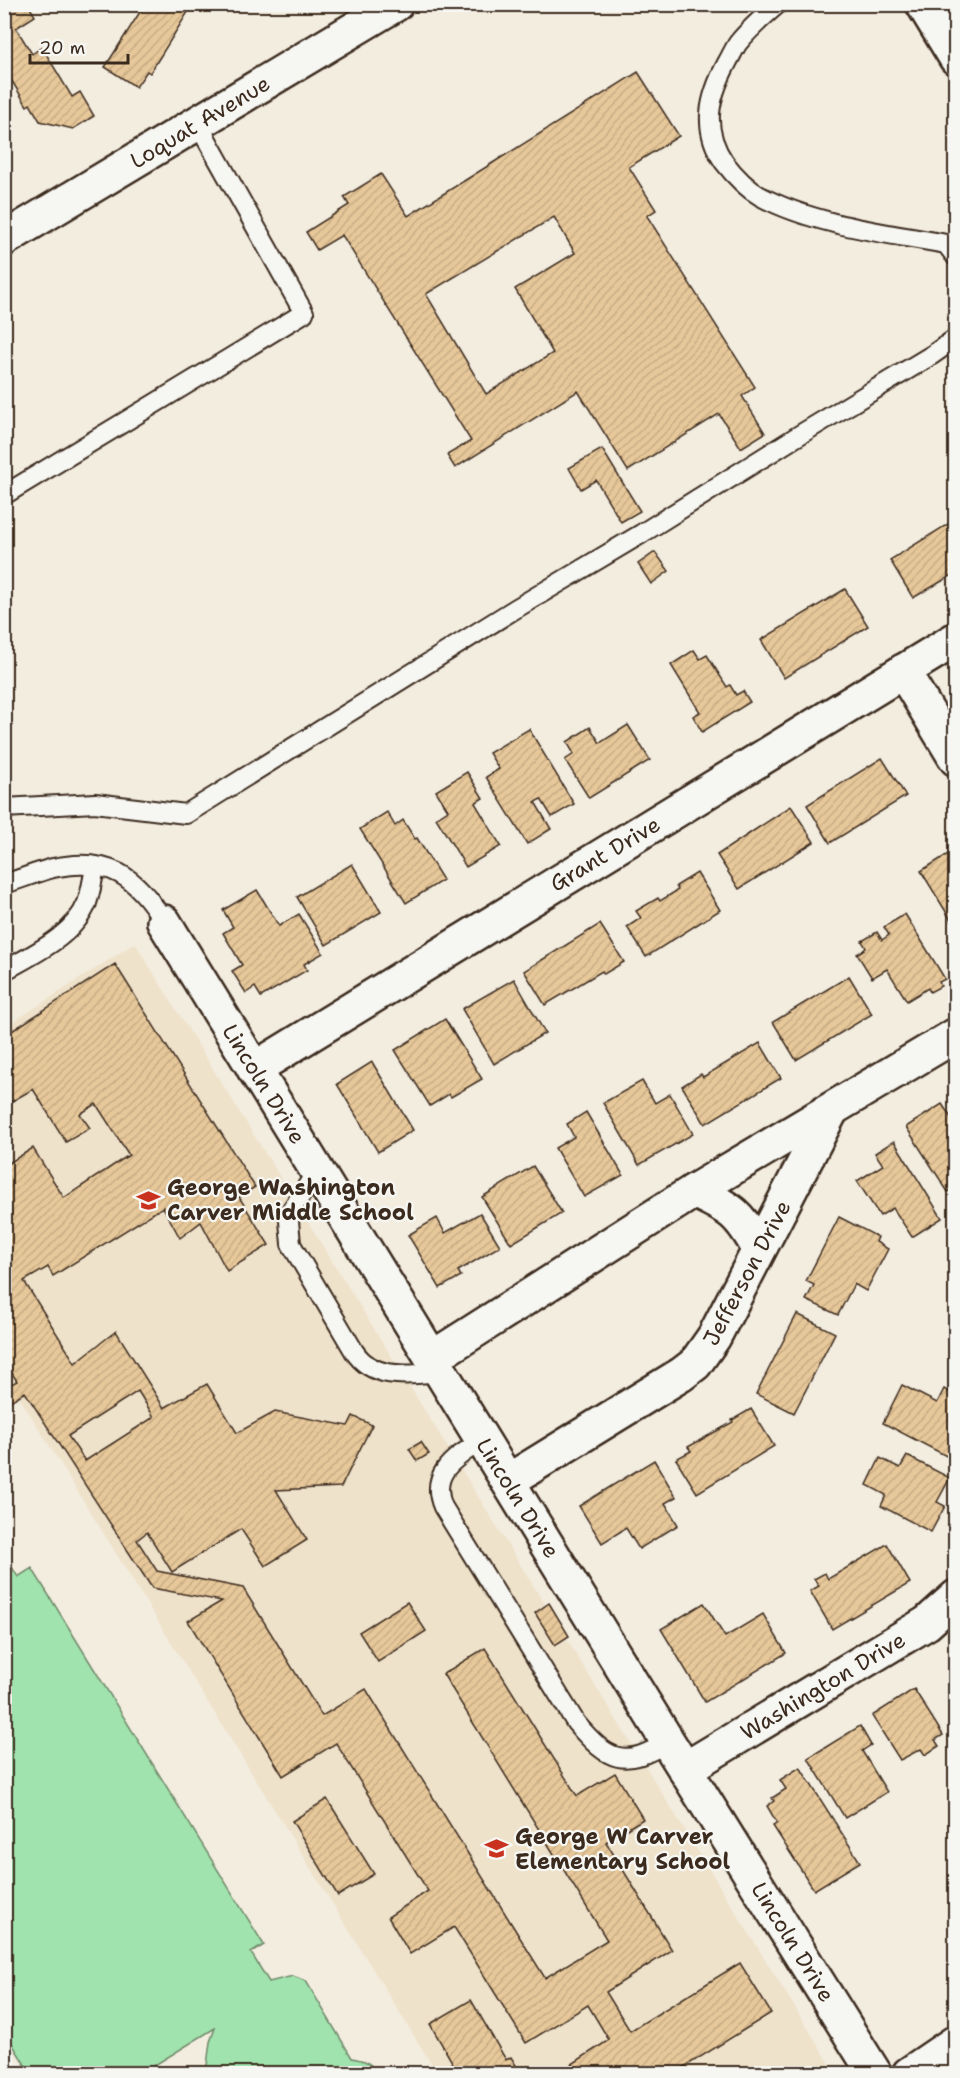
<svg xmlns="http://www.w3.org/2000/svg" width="960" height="2078" viewBox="0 0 960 2078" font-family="'Shantell Sans',sans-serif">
  <defs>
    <pattern id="building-hatch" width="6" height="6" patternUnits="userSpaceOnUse" patternTransform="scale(1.5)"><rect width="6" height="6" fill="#e7c89a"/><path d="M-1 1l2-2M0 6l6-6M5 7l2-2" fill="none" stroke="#c7ac84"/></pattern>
  </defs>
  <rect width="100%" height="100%" fill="#f3ede0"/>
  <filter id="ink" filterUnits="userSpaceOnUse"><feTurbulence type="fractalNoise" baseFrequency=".0167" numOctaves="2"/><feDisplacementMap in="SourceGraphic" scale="12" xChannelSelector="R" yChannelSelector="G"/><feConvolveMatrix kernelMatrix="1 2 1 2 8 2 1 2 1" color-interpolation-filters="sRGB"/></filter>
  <g filter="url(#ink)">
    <polygon fill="#efe2cb" points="135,943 830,2064 814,2074 437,2073 5,1374 5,1027"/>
    <path fill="#a0e3ae" stroke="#6e8666" stroke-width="1.5" d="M5,1556L18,1577L32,1568L264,1945L251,1953L269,1982L293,1976L306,1981L352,2058C364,2060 371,2062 377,2073H206L210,2042L215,2028L142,2073H30L5,2032Z"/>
    <g fill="url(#building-hatch)" stroke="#3b2a1e" stroke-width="1.5" fill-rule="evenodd">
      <polygon points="4,4 28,4 35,16 16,28 32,54 42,47 72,97 80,92 94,116 73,129 40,121 30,104 27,106 4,68"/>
      <polygon points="145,4 193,4 150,73 147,71 136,87 105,67"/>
      <path d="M638,72L679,136L629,167L656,210L647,216L755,387L742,396L765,433L741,448L719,414L628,471L578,391L455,468L447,455L471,441L342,235L317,250L306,232L349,205L344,197L381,174L408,216ZM554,217L575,253L515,289L553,353L486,394L426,294Z"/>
      <polygon points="602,449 640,511 621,522 596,480 581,489 569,468"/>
      <polygon points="956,519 956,573 913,598 890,560"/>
      <polygon points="655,552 669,571 651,584 638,564"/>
      <polygon points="845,589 868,626 784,678 761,640"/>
      <polygon points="694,650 700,659 707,655 727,687 730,685 736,695 743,691 750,702 702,732 693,716 700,712 671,665"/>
      <polygon points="628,725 650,760 589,798 565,760 574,754 567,742 590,727 600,743"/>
      <polygon points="529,729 574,804 552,817 541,799 535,802 551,829 527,844 486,777 499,769 489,753"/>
      <polygon points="882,758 906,796 830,843 807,805"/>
      <polygon points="467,772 483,798 475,803 501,846 466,867 436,818 448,810 436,791"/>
      <polygon points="791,806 814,842 739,889 717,855"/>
      <polygon points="387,812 395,826 403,820 415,839 417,838 443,880 406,903 360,829"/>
      <polygon points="956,849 956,928 921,871"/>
      <polygon points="352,864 381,912 326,945 297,897"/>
      <polygon points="697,873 720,910 646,957 627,927 641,918 636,911 658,898 660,901 678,890 676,886"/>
      <polygon points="257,890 279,926 299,914 323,953 304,964 307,970 261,997 255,987 246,993 232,971 242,965 223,933 233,927 223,910"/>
      <polygon points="905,914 945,979 939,982 941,986 930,992 928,988 907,1001 887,969 872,978 857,954 866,948 862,941 877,932 882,940 889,935 884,927"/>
      <polygon points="600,924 624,962 604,974 602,971 545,1005 524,971"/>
      <path d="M115,964L255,1187L239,1197L269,1245L227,1271L201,1222L180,1238L163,1207L53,1276L48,1267L24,1281L75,1363L116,1331L164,1408L207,1384L237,1433L275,1412L348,1426L353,1416L372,1425L341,1487L276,1490L307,1540L265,1566L241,1529L172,1572L147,1532L137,1540L157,1571L243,1588L322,1716L366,1689L545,1978L607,1940L443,1674L485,1648L577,1796L615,1773L643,1819L606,1842L672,1950L606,1992L630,2031L740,1963L771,2013L673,2074H557L609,2040L588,2005L526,2043L454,1927L410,1954L388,1917L428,1891L336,1743L283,1776L188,1621L222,1601L152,1588L25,1392L4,1405V1388L17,1381L4,1361V1166L33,1148L64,1198L129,1155L96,1104L80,1114L90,1128L66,1142L33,1089L4,1106V1036ZM138,1391L154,1417L85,1461L68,1436Z"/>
      <polygon points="849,976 872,1014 796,1060 773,1022"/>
      <polygon points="514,979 545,1033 494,1064 462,1009"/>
      <polygon points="445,1019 482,1079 451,1097 449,1094 430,1106 395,1050"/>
      <polygon points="760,1043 781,1078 705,1124 682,1086 701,1074 703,1077"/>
      <polygon points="372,1062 413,1130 378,1152 337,1084"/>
      <polygon points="642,1081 655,1103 670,1094 693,1134 639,1165 603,1103"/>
      <polygon points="942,1104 956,1125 956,1187 948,1192 906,1127"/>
      <polygon points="586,1112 623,1175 584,1197 555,1148 574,1137 567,1124"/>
      <polygon points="894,1141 942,1218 912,1237 893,1208 880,1216 857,1181 883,1165 875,1153"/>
      <polygon points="533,1166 562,1213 511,1244 482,1197"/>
      <polygon points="480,1213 500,1246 458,1271 461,1276 440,1288 408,1235 437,1218 445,1233"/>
      <polygon points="839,1217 878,1237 876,1242 888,1249 866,1291 854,1284 838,1315 806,1300 814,1285 806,1281"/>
      <polygon points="797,1314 835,1333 794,1413 756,1394"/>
      <polygon points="902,1385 937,1403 944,1389 956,1395 956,1461 883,1423"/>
      <polygon points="751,1409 774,1446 697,1493 676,1459 691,1451 688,1447 733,1422 732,1420"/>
      <polygon points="421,1442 429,1454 417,1461 409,1449"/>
      <polygon points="907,1456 950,1478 937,1502 945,1506 931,1532 881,1506 886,1495 867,1485 880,1458 900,1468"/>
      <polygon points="654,1460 676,1497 665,1503 678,1525 639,1549 626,1528 602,1543 579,1506"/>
      <polygon points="887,1544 910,1583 832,1629 810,1591 819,1586 814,1579 825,1573 828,1579"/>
      <polygon points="407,1602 426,1631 378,1662 359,1632"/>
      <polygon points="549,1603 569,1636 555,1645 535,1613"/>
      <polygon points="704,1603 725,1637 763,1614 786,1653 705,1702 661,1629"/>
      <polygon points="914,1689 943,1735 935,1740 939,1746 925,1755 921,1749 900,1760 872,1716"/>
      <polygon points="860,1726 871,1745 862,1751 887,1792 845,1818 808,1758"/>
      <polygon points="800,1767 860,1862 814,1890 773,1826 777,1823 767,1806 774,1801 772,1798 786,1789 780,1780"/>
      <polygon points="327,1799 374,1874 338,1896 292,1821"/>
      <polygon points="471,2000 506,2060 511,2057 520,2072 528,2066 533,2074 459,2074 430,2024"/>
    </g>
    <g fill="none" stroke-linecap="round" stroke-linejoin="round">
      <defs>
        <g id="lane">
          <path d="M778,4C764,16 749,29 738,43C734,49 731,56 727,63C709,97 701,128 724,162C734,175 746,188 760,196C814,225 886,233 946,244L956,257"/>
          <polyline points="4,495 304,313 198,124"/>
          <polyline points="4,808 95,803 186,814 515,609 641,534 796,437 932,355 956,338"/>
          <path d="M4,884C21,879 37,872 53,868C108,856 137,876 164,922"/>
          <path d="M4,971C33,954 74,936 87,903C91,891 93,879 95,866"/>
          <path d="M317,1171L292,1209L289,1221L291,1244L354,1351C373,1381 410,1375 440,1372"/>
          <path d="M482,1440C457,1457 428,1472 443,1507L576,1723C609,1762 624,1768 668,1742"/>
        </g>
        <g id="street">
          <polyline points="4,239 396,4"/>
          <polyline points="903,671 956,759"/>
          <polyline points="164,922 668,1742 875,2074"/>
          <polyline points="254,1069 956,639"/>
          <path d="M694,1191C732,1209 739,1213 759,1249"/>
          <polyline points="432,1358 694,1191 956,1035"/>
          <polyline points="508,1481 682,1374 695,1364 714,1337 831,1111"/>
          <polyline points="685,1769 927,1623 956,1597"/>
        </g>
        <g id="secondary">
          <polyline points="923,4 956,58"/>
          <polyline points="909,2074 956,2042"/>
        </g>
      </defs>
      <use href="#lane" stroke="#3b2a1e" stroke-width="22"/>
      <use href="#street" stroke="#3b2a1e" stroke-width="38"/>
      <use href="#secondary" stroke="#3b2a1e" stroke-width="38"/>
      <use href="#lane" stroke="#f6f6f2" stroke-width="18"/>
      <use href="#street" stroke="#f6f6f2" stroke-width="33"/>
      <use href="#secondary" stroke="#f6f6f2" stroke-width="33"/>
    </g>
  </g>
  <defs>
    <symbol id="school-bare" viewBox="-9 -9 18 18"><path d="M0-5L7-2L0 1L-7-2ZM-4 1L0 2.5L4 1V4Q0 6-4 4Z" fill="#c8321e" stroke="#f6f6f2" stroke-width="2.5" paint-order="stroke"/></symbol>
  </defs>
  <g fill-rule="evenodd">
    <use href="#school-bare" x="132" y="1184" width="33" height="33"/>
    <use href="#school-bare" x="480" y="1832" width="33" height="33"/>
  </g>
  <g text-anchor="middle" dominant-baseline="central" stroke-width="4.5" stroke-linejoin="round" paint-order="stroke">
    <g font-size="22" fill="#3b2a1e" stroke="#f6f6f2">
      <text transform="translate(200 122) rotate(-31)">Loquat Avenue</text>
      <text transform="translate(605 854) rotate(-31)">Grant Drive</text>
      <text transform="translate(264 1084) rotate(58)">Lincoln Drive</text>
      <text transform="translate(747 1273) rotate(-62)">Jefferson Drive</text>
      <text transform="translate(518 1498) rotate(58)">Lincoln Drive</text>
      <text transform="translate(823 1686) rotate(-31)">Washington Drive</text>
      <text transform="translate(793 1942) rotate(58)">Lincoln Drive</text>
    </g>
    <g font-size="22" font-weight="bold" fill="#3b2a1e" stroke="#f6f6f2" text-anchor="start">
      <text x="167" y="1187">George Washington<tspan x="167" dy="25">Carver Middle School</tspan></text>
      <text x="515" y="1836">George W Carver<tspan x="515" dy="25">Elementary School</tspan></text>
    </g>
  </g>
  <rect width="960" height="2078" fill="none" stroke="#f6f6f2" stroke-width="24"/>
  <rect x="12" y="12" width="936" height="2054" fill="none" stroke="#3b2a1e" stroke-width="2" filter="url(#ink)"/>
  <path d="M30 54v9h98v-9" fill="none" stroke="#3b2a1e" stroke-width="3"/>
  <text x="39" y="54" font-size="18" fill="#3b2a1e" stroke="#f6f6f2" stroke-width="4.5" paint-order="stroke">20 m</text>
</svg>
